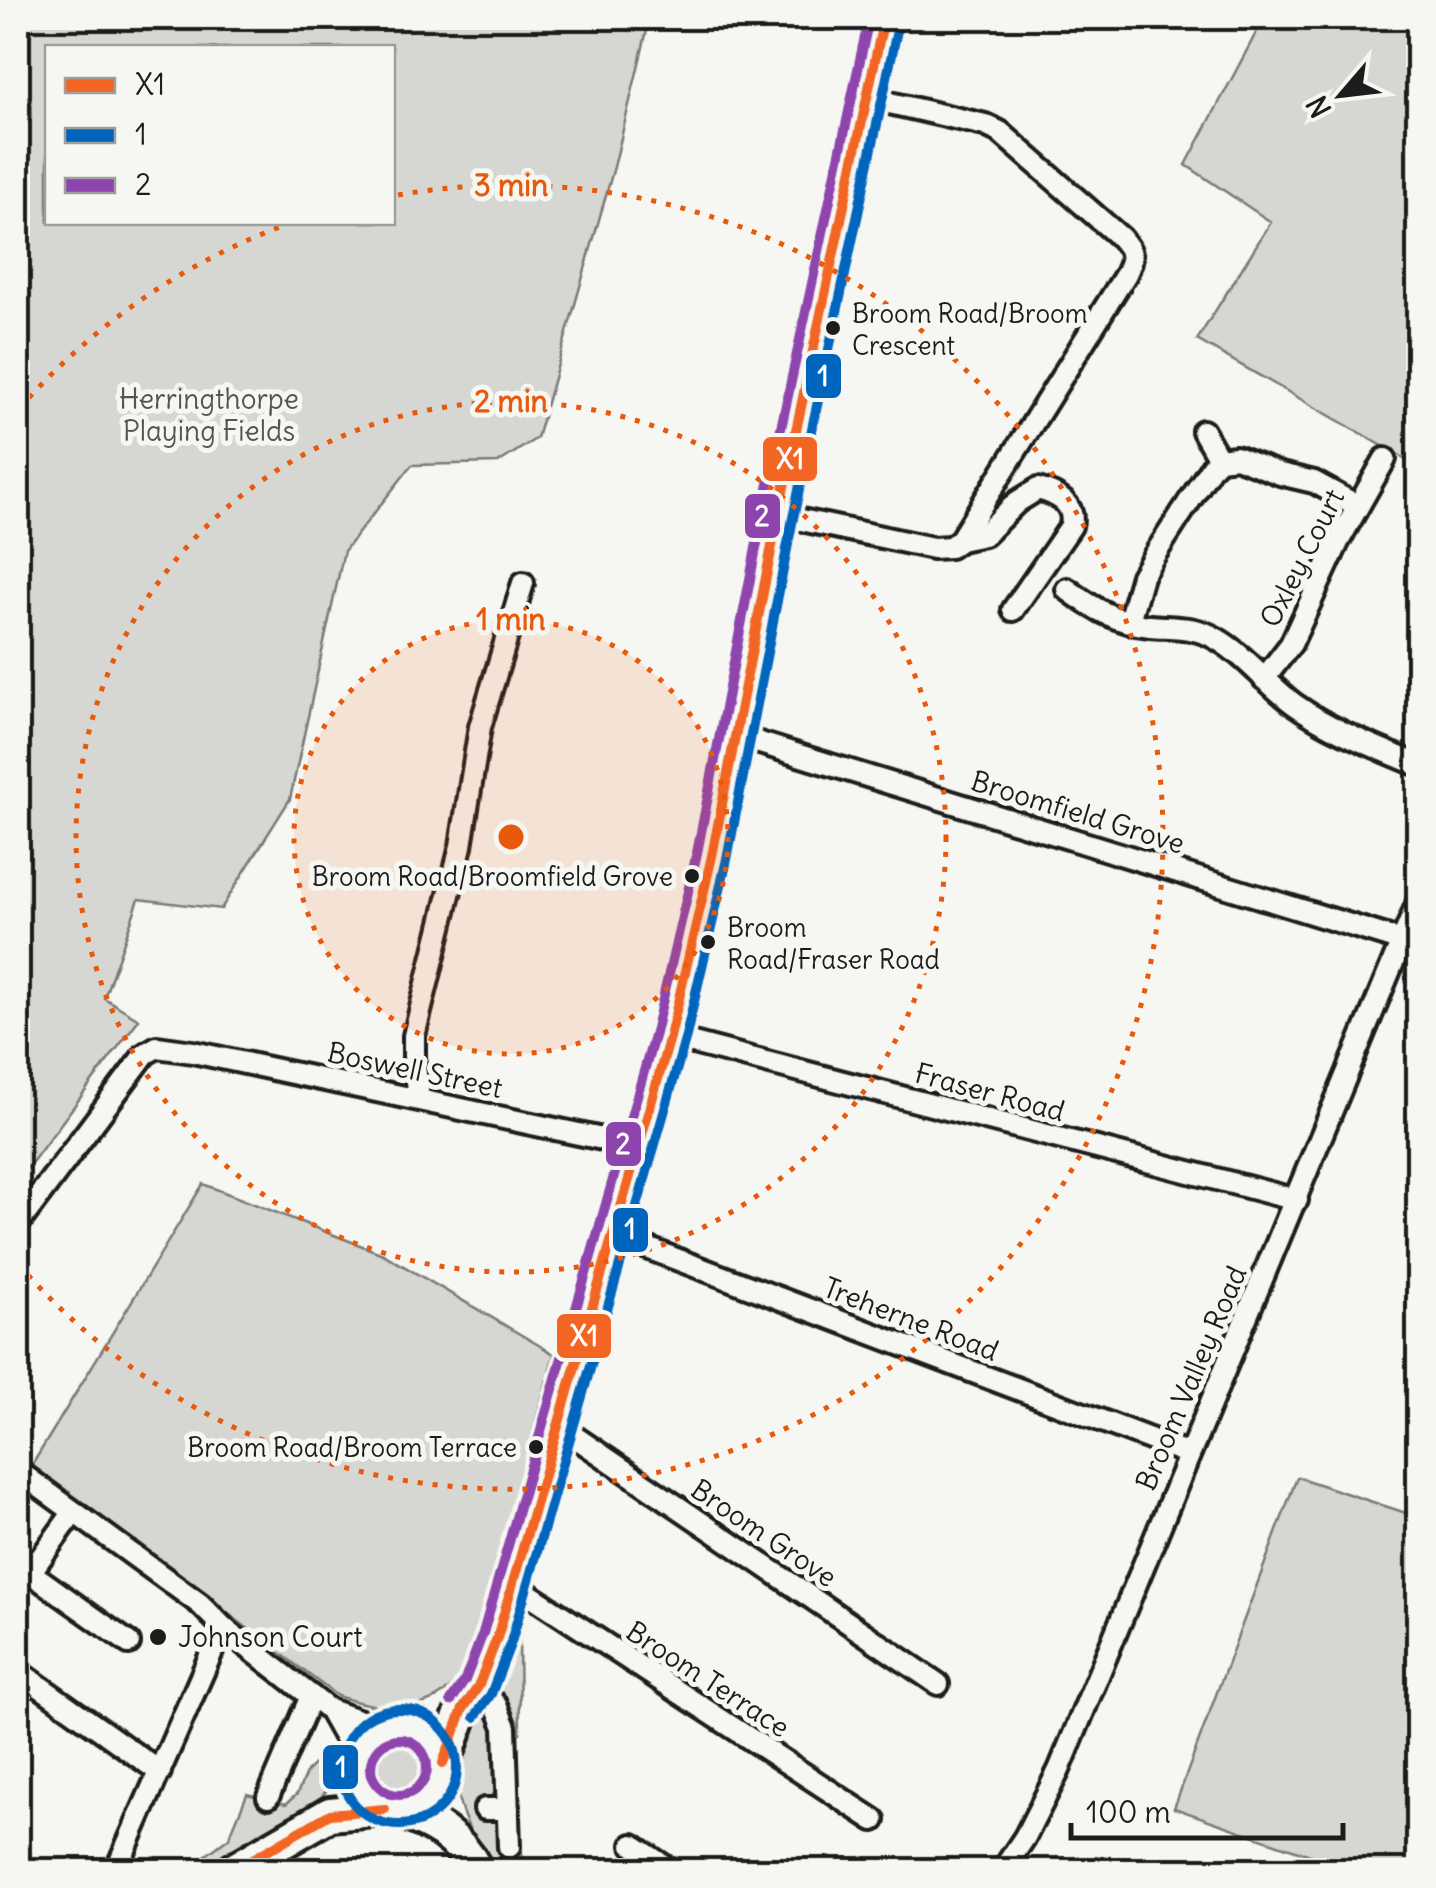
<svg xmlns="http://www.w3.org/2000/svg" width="1436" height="1888" viewBox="0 0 1436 1888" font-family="Delius,sans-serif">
  <rect width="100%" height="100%" fill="#f6f6f2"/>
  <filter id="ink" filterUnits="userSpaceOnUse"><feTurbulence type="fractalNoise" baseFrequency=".01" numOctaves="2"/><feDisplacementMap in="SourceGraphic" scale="20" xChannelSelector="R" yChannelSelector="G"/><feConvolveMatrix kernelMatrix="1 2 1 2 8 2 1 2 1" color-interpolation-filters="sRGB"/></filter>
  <g filter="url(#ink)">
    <g fill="#d6d6d2" stroke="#797977" stroke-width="2.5" fill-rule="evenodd">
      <path d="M18,18H650L614,167L537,438L498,463L412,465L344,551L290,799L221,909L139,899L104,998L139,1019L18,1181ZM48,48H392V222H48Z"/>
      <polygon points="1264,18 1418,18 1418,466 1197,340 1271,222 1186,165"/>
      <path d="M203,1184L383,1254L554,1354L471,1654C466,1663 462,1674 455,1682C425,1718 377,1709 337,1696L32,1465Z"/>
      <polygon points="1297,1477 1418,1517 1418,1870 1353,1870 1174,1808"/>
      <polygon points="519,1634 520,1734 498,1692"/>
      <path d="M481,1714L490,1715C501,1735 499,1769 496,1792L490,1797L480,1799L481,1813L491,1815L498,1824L502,1851L522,1853V1870H492C469,1828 451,1807 458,1756C461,1739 468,1726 481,1714Z"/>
      <path d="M338,1742C344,1765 337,1780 321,1797L213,1870H186L229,1838L247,1794L286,1804L297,1794L307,1771Z"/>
      <circle cx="399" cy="1768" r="26"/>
    </g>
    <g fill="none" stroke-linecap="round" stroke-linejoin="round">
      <defs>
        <g id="minor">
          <polyline points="1203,431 1219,459"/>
          <path d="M778,515L933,548L950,547L960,540L1126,274C1134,256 1134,254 1121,238L1000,132L985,125L868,98"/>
          <path d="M960,540L984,535L1017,502L1038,489C1057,494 1076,504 1071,526L1013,610"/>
          <path d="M1067,589C1092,608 1118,623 1150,626C1175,628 1196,626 1217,639C1246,656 1267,684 1294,704C1332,731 1376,747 1418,765"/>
          <polyline points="1129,621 1142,576 1152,559 1212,466 1219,459 1236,457 1280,474 1314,482 1358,506"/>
          <polyline points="1264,679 1291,644 1338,542 1385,459"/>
          <polyline points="737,736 1402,941"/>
          <polyline points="670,1037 1297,1200"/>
          <polyline points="419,1099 414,1057 414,1036 461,846 480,727 523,583"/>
          <polyline points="18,1224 145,1054 157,1047 193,1052 640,1147"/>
          <polyline points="613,1235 1189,1454"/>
          <polyline points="559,1426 938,1684"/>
          <polyline points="18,1471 200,1604 226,1630 329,1710 369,1724 386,1725"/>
          <polyline points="18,1564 129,1643"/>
          <polyline points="30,1573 73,1513"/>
          <polyline points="512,1583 874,1820"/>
          <polyline points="18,1671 160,1772"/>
          <polyline points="478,1687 496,1705 505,1727 509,1847"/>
          <polyline points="329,1710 356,1758"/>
          <polyline points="268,1797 311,1696"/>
          <polyline points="485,1809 508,1809"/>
          <polyline points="633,1845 670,1870"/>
          <polyline points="116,1870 214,1647 226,1630"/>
          <polyline points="1003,1870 1025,1837 1059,1770 1418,902"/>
        </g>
        <g id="primary">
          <circle cx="399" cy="1767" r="44"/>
          <polyline points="443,1763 463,1709 478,1687 497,1638 559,1426 586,1325 640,1147 670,1037 712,856 778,515 884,18"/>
          <path d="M399,1811C434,1823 458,1836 476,1870"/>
          <polyline points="234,1870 330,1814 385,1809"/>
        </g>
      </defs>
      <use href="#minor" stroke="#1c1c1c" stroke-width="28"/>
      <use href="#primary" stroke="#1c1c1c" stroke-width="40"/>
      <use href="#minor" stroke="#f6f6f2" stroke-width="20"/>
      <use href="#primary" stroke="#f6f6f2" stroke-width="32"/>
      <defs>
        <g id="bus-1">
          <polyline points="443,1763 463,1709 478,1687 497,1638 670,1037 712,856 778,515 884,18"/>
          <polyline points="234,1870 330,1814 385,1809"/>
        </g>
        <g id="bus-2">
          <circle cx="399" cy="1767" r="58"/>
          <polyline points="475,1717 491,1694 511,1642 685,1040 727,859 793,518 899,21"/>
        </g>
        <g id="bus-3">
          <polyline points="451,1701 465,1680 483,1633 655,1033 697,853 763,512 869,18"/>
          <circle cx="399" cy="1767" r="28"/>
        </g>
      </defs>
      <use href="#bus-1" stroke="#f6f6f2" stroke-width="18"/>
      <use href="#bus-2" stroke="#f6f6f2" stroke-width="18"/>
      <use href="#bus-3" stroke="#f6f6f2" stroke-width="18"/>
      <use href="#bus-1" stroke="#f26522" stroke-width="10"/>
      <use href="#bus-2" stroke="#0065bd" stroke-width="10"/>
      <use href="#bus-3" stroke="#8e44ad" stroke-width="10"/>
    </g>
  </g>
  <circle cx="511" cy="837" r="217" fill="#e8590c" fill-opacity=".12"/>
  <g fill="none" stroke="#e8590c" stroke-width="5" stroke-dasharray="5 10">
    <circle cx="511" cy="837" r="217"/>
    <circle cx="511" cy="837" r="435"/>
    <path d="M19 409A652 652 0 0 1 288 224M398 195A652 652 0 1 1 19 1265"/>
  </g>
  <g fill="#1c1c1c" stroke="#f6f6f2" stroke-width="4">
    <circle cx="833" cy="328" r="9"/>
    <circle cx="692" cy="876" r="9"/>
    <circle cx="708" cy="942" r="9"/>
    <circle cx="536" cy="1447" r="9"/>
    <circle cx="158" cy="1637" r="10"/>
  </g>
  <g text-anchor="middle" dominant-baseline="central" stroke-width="10" stroke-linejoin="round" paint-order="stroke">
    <g font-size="26" fill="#1c1c1c" stroke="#f6f6f2" text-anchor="start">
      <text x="852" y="313">Broom Road/Broom<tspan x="852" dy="32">Crescent</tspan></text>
      <text x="673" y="876" text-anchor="end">Broom Road/Broomfield Grove</text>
      <text x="727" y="927">Broom<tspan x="727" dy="32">Road/Fraser Road</tspan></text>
      <text x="517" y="1447" text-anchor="end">Broom Road/Broom Terrace</text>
    </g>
    <g font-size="28" fill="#545453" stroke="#f6f6f2">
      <text x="209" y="399">Herringthorpe<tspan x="209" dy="32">Playing Fields</tspan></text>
    </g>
    <g font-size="28" fill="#1c1c1c" stroke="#f6f6f2">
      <text transform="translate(1302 558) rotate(-63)">Oxley Court</text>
      <text transform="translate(1078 812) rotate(17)">Broomfield Grove</text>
      <text transform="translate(415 1070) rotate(12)">Boswell Street</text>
      <text transform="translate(990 1092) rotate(15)">Fraser Road</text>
      <text transform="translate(911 1319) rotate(21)">Treherne Road</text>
      <text transform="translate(1191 1378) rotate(-67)">Broom Valley Road</text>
      <text transform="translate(764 1533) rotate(34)">Broom Grove</text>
      <text transform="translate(708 1679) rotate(33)">Broom Terrace</text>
    </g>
    <g font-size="28" fill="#1c1c1c" stroke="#f6f6f2" text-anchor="start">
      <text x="178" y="1637">Johnson Court</text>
    </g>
  </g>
  <circle cx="511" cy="837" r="15" fill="#e8590c" stroke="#f6f6f2" stroke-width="5"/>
  <g font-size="30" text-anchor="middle" font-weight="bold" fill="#e8590c" stroke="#f6f6f2" stroke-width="10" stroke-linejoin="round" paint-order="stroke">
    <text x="511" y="196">3 min</text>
    <text x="511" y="412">2 min</text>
    <text x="511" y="630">1 min</text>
  </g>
  <g stroke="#f6f6f2" stroke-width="4">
    <rect x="804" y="352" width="39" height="48" rx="10" fill="#0065bd"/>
    <rect x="761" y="435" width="58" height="48" rx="10" fill="#f26522"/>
    <rect x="743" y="492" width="39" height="48" rx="10" fill="#8e44ad"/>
    <rect x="604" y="1120" width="39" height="48" rx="10" fill="#8e44ad"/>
    <rect x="611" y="1206" width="39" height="48" rx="10" fill="#0065bd"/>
    <rect x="555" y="1312" width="58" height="48" rx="10" fill="#f26522"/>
    <rect x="321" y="1743" width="39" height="48" rx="10" fill="#0065bd"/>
  </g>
  <g font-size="28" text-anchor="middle" font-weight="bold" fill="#fff">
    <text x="823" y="386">1</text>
    <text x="790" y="469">X1</text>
    <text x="762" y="526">2</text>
    <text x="623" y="1154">2</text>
    <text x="630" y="1239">1</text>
    <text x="584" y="1346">X1</text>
    <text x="341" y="1777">1</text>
  </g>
  <rect width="1436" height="1888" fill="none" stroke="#f6f6f2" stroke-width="60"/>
  <rect x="30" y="30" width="1376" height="1828" fill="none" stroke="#1c1c1c" stroke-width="4" filter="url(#ink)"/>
  <rect x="45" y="45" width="350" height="180" fill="#f6f6f2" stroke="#9f9f9c" stroke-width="2.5"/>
  <rect x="65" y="78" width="50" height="15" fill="#f26522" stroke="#9f9f9c" stroke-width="2.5"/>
  <text x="135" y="95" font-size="30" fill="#1c1c1c">X1</text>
  <rect x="65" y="128" width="50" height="15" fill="#0065bd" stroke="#9f9f9c" stroke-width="2.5"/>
  <text x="135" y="145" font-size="30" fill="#1c1c1c">1</text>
  <rect x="65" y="178" width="50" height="15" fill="#8e44ad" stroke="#9f9f9c" stroke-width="2.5"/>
  <text x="135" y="195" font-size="30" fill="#1c1c1c">2</text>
  <g transform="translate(1341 95) rotate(242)" stroke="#f6f6f2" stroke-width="8" paint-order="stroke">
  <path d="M0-8L18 38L0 25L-18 38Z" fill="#1c1c1c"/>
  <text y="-15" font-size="28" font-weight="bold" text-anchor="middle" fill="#1c1c1c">N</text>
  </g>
  <path d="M1071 1823v15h272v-15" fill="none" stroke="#1c1c1c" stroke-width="5"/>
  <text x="1086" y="1823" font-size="30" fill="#1c1c1c" stroke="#f6f6f2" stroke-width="8" paint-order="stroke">100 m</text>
</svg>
